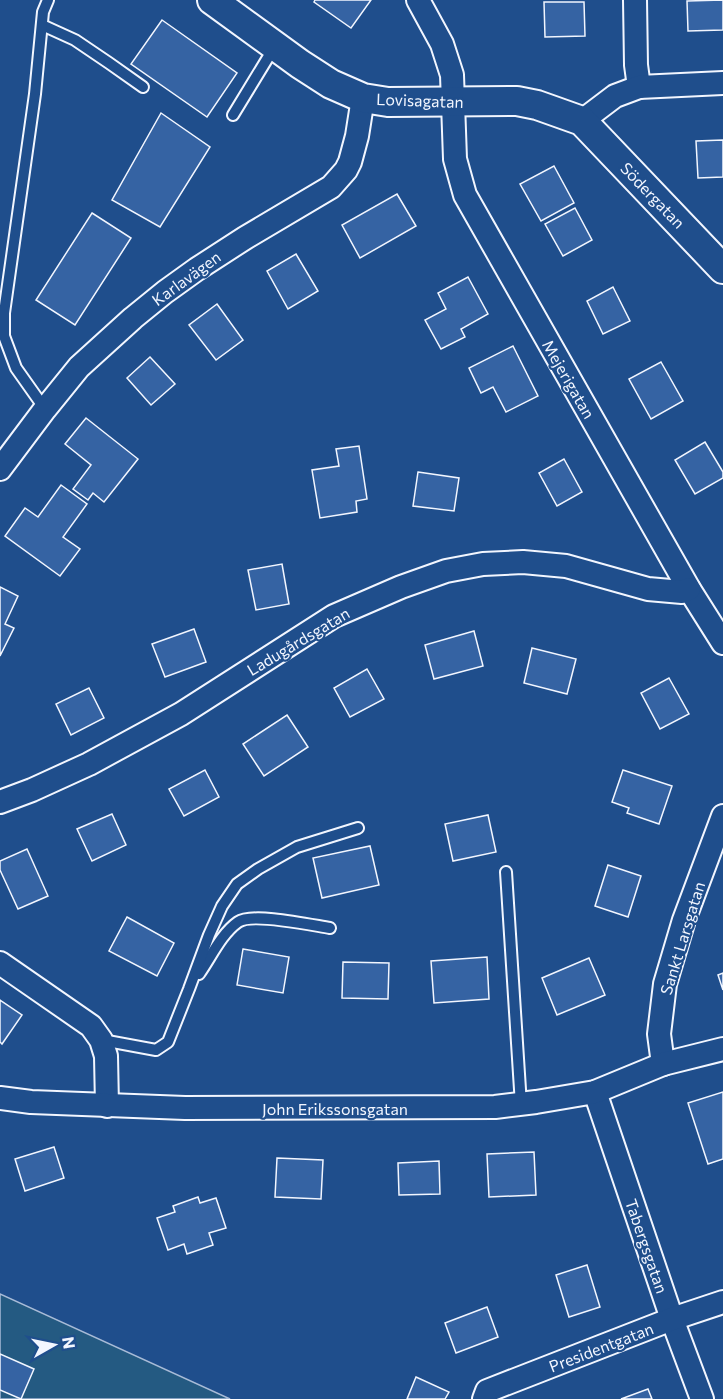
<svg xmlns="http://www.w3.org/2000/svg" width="723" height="1399" font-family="Commissioner,sans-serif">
  <rect width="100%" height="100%" fill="#1f4e8c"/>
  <polygon fill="#245a82" stroke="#a8bbd7" stroke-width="1.5" points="0,1294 230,1399 0,1399"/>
  <g fill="#3563a3" stroke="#f2f6ff" stroke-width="1.5">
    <polygon points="315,0 371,0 351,28 314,2"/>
    <polygon points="723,0 723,30 688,31 687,1"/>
    <polygon points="544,2 584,2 585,36 545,37"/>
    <polygon points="162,20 237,73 207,117 131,64"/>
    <polygon points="161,113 210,147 160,227 112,200"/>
    <polygon points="723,140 723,177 698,178 696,141"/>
    <polygon points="554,166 574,203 541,221 520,184"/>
    <polygon points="397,194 416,226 360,258 342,225"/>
    <polygon points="575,208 592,240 563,256 545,224"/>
    <polygon points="92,213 131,238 75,325 36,300"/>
    <polygon points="296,254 318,291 288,309 267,271"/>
    <polygon points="468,277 488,314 461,329 465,337 441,349 425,320 446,309 438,293"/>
    <polygon points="613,287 630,321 603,334 587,301"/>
    <polygon points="217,304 243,340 216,360 189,325"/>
    <polygon points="513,346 538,396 506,412 493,387 481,393 469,368"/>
    <polygon points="150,357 175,384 151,405 127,378"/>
    <polygon points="661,362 683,401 651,419 629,379"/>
    <polygon points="86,418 138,459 104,502 93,493 88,500 73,489 91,465 65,444"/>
    <polygon points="705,442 723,472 723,478 695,494 675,460"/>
    <polygon points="359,446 367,499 356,501 357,512 320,518 312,470 339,466 336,449"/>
    <polygon points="564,459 582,492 557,506 539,473"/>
    <polygon points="418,472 459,478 454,511 413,506"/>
    <polygon points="61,485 87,504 63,537 80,549 60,576 5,536 25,508 38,517"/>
    <polygon points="282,564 289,604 256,610 248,570"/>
    <polygon points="0,587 18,596 5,624 14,628 0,656"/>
    <polygon points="194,629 206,662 165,677 152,644"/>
    <polygon points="474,631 483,666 434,679 425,645"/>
    <polygon points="532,648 576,659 567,694 524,683"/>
    <polygon points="367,669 384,699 350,717 334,688"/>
    <polygon points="669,678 689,714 660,729 641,693"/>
    <polygon points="89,688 104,718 71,735 56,704"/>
    <polygon points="287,715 308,747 264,776 243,744"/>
    <polygon points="205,770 219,797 184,816 169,789"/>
    <polygon points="623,770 672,786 659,824 627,813 629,808 612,802"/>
    <polygon points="112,814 126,845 92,861 77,829"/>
    <polygon points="488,815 496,852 453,861 445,824"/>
    <polygon points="370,846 379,885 322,898 313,858"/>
    <polygon points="27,849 48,896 18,909 0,870 0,861"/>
    <polygon points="608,865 641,876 628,917 595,906"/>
    <polygon points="127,917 174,943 157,976 109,951"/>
    <polygon points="243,949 289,957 283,993 237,985"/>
    <polygon points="487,957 489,999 434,1003 431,961"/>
    <polygon points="589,958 605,995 557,1015 542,978"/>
    <polygon points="343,962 389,963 388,999 342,998"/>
    <polygon points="723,973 723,990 718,975"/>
    <polygon points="0,1000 22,1015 2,1044 0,1042"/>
    <polygon points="723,1092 723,1159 708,1164 688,1103"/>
    <polygon points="54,1147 64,1178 25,1191 15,1159"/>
    <polygon points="534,1152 536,1195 489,1197 487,1154"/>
    <polygon points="277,1158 323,1160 321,1199 275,1197"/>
    <polygon points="439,1161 440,1194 399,1195 398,1163"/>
    <polygon points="198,1197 200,1203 216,1198 226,1228 209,1233 213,1245 187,1254 184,1244 168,1250 157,1218 175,1212 173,1206"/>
    <polygon points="587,1265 600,1307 569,1317 556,1275"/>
    <polygon points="487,1307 498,1337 456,1353 445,1323"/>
    <polygon points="0,1354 34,1369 21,1399 0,1390"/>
    <polygon points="416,1377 449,1392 445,1399 407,1399"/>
    <polygon points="648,1389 652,1399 621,1399"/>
  </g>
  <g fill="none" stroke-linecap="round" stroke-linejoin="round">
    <defs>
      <g id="service">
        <polyline points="42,25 75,40 109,63 143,87"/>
        <polyline points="233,115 275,46"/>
        <polyline points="45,409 16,368 4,336 4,313 35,94 43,12 48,0"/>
        <polyline points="506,872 521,1105"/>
        <path d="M199,974c12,-17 22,-40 39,-52 14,-10 73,3 92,6"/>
        <polyline points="102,1040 156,1050 168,1042 189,989 209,935 222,906 237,884 258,869 297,847 358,828"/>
      </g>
      <g id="minor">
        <polyline points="418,0 442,44 452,75 455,159 465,195 689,589 723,643"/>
        <polyline points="635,0 636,65 639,87"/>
        <polyline points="582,121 615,96 639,87 723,83"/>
        <polyline points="0,469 45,409 79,367 133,318 165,292 197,269 245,238 331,187 346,170 350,162 357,136 363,98"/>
        <polyline points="0,802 32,790 89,764 181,714 334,616 401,587 446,571 483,564 523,562 566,566 648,589 682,592 689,589"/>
        <polyline points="0,963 91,1026 101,1040 106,1056 107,1106"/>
        <polyline points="663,1064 659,1034 665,984 684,920 723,816"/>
        <polyline points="595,1092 672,1319 702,1399"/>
        <polyline points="0,1098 31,1102 185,1108 495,1107 536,1102 595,1092 663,1064 723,1049"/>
        <polyline points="484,1399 487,1391 672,1319 723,1302"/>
      </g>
      <polyline id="tertiary" points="212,0 300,64 331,84 363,98 388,102 517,101 537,105 582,121 723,269"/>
    </defs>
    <use href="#service" stroke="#f2f6ff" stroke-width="14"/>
    <use href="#minor" stroke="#f2f6ff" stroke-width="26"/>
    <use href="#tertiary" stroke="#f2f6ff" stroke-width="32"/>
    <use href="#service" stroke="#1f4e8c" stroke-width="10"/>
    <use href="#minor" stroke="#1f4e8c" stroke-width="22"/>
    <use href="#tertiary" stroke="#1f4e8c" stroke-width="28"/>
  </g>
  <g text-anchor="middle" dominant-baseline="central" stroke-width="4.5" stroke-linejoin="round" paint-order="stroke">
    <g font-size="16" fill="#f2f6ff" stroke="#1f4e8c">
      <text transform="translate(420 100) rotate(2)">Lovisagatan</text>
      <text transform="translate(653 195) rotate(46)">Södergatan</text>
      <text transform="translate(186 278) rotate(-36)">Karlavägen</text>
      <text transform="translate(569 379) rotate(60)">Mejerigatan</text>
      <text transform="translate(298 641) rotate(-31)">Ladugårdsgatan</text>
      <text transform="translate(682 938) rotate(-73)">Sankt Larsgatan</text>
      <text x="335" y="1108">John Erikssonsgatan</text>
      <text transform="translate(647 1246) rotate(71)">Tabergsgatan</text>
      <text transform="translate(601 1347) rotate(-21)">Presidentgatan</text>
    </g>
  </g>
  <g transform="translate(54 1345) rotate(81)" stroke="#1f4e8c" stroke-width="4.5" paint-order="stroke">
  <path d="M0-4.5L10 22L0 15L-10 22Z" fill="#f2f6ff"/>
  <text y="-9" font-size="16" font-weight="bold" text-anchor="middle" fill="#f2f6ff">N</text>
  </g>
</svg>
